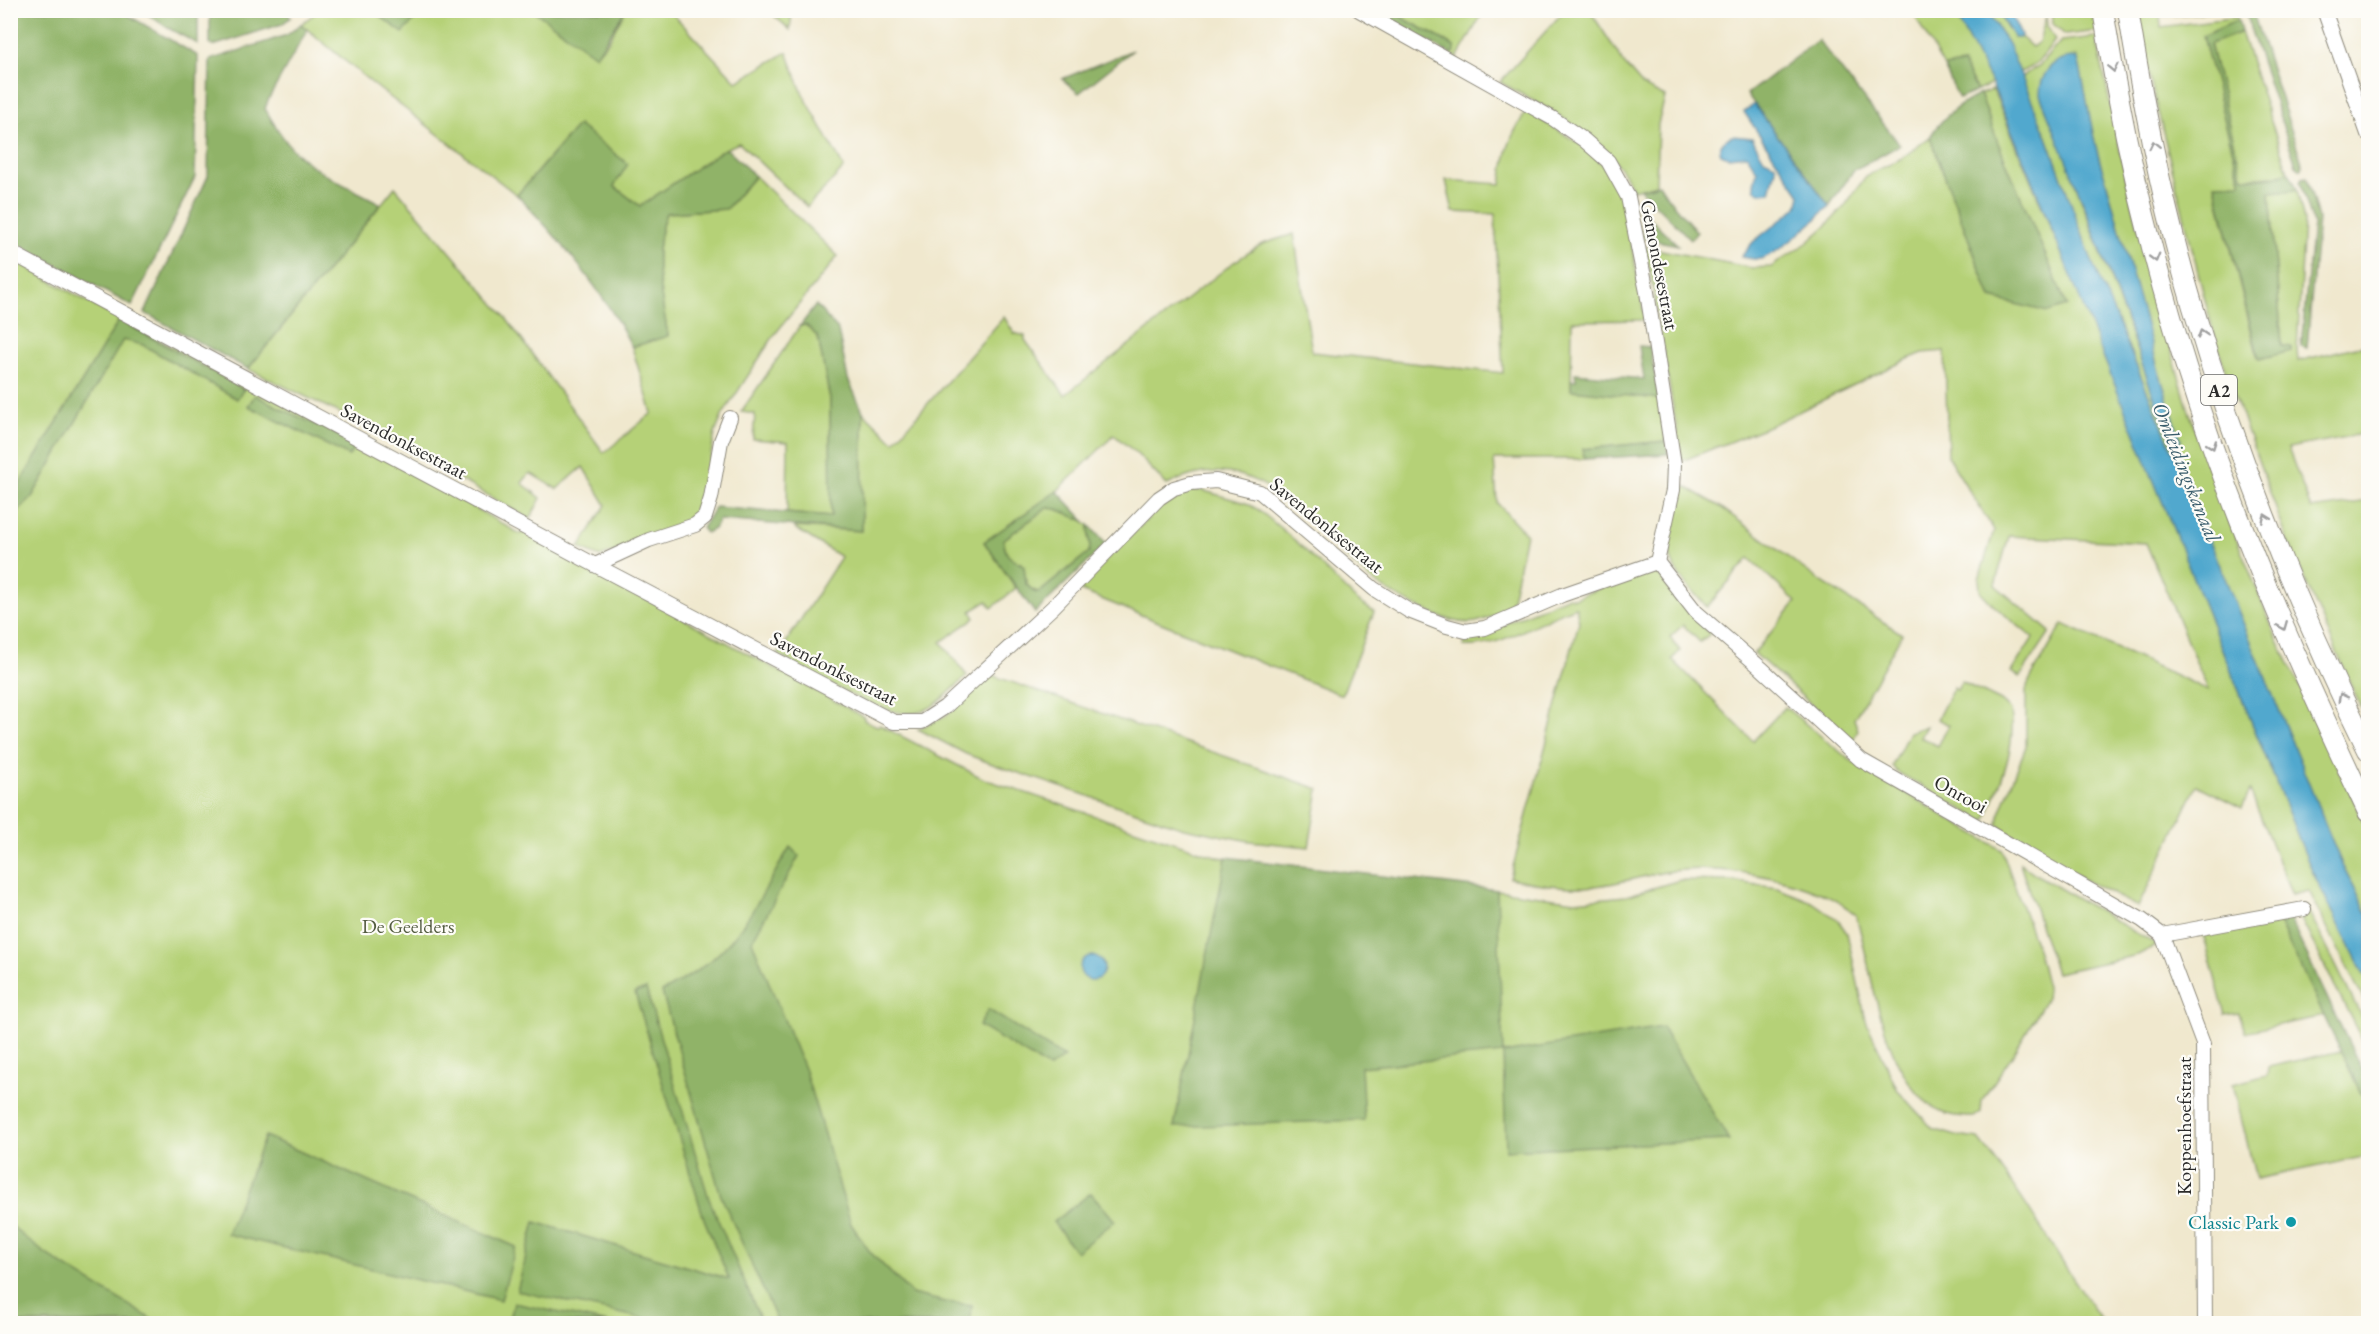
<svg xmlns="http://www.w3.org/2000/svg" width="2379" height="1334" font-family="'EB Garamond',serif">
  <rect width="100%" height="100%" fill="#fdfcf7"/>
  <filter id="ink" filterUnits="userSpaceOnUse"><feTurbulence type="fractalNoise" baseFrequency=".0167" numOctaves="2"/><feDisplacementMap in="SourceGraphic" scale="12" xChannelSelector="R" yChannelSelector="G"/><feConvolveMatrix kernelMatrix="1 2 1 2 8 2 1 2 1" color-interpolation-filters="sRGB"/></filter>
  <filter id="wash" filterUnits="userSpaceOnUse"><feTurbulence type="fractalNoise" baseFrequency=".008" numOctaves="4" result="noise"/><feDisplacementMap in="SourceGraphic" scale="24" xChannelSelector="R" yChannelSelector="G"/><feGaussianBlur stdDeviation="1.35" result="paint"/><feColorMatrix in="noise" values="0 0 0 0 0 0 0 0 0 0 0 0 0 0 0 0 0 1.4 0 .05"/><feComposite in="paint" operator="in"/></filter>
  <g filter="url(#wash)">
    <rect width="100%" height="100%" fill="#f0e8ce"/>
    <g fill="#b5d177" stroke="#707e51" stroke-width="1.5" fill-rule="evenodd">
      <polygon points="318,11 373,11 403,32 422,11 534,11 596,55 609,40 625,11 670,11 737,82 787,52 802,92 844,168 807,207 739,143 723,150 640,206 614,186 567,137 517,195 373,84 301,24"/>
      <polygon points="769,11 792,11 790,30"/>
      <polygon points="1390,11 1484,11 1457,58 1450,54 1454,47 1447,42"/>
      <path d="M1564,11h26l36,55 17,20 22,11 -7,27 -2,60 -23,6c-26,-56 -83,-79 -133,-108z"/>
      <polygon points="1912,11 1953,11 1992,84 1977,91 1963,64 1944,67"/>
      <path d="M1987,11h10l17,27 7,-1 11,10 7,-5 7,-26 1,10 8,14c-13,18 -15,24 -37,33l-10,-29z"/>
      <polygon points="2052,11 2095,11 2098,31 2065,35 2053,24"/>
      <polygon points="2136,11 2221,11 2160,16 2161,27 2237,17 2238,20 2203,36 2241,184 2215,185 2258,358 2291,351 2291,347 2282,346 2270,191 2297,190 2304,221 2297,350 2298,361 2368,344 2368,433 2288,448 2311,509 2368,501 2368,724 2286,536 2226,373 2209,316 2141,44"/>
      <polygon points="2241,32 2288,172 2284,175 2246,178 2242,176 2210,44"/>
      <path d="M2096,37l31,146 34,132 27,93 24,70 62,154 94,198v85l-28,-55 -36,-87 -121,-298 -90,-211 -46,-127 -26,-60 19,-12 21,-24zM2076,57l2,2c10,41 13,82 28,121l53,192 22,69 -5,4 -18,-37 -87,-236z"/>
      <polygon points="1993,90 2070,274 2312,871 2368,982 2368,1009 2309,891 2292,895 2250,791 2242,808 2197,785 2138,907 2083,879 2004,830 1998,824 1999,816 2026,746 2026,691 2029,681 2063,624 2208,690 2146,543 2009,536 1995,585 2050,632 2020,677 2011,672 2033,638 1993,605 1980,591 1979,579 1994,530 1948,457 1945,351 1923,353 1908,359 1769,426 1682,461 1646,247 1752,268 1771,267 1807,243 1825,227 1844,207 1866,176 1902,158 1930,137 1991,298 2067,306 1998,143 1980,94"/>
      <path d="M1527,111l58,36 18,18 19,27 23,128 -73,1 -1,68 88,10 7,42 -83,8 1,10h-90l3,44 29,31 -16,75c-11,4 -22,10 -34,13 -18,3 -37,-5 -53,-13 -18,-8 -35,-16 -51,-29 -61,-49 -113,-143 -205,-95l-31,-32 -22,-18 -61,60 -69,47 32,46 -24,20 -5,-7 -16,10 4,7 -34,24 26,34c-14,12 -29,31 -48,36 -36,9 -108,-40 -141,-57l63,-98 -48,-30 69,4 1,-119 31,30 110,-125 10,16 11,3v4l40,55 169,-133 28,-18 32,-10 18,118 191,21 -8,-159 -42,-2 -7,-32 55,4c5,-32 7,-46 26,-73z"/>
      <path d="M755,176l83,80 -63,78 -52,80 -8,19 -15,81 -8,8 -92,35 -21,-9 27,-43 -23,-38 -26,22 -27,-16 -8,10 19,15 -11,21 -178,-100 -104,-50 147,-182 108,127 101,139 48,-40 -20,-66 36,-12c-8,-44 -18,-78 -2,-122l60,-4z"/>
      <path d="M11,258l98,56 270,139 141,81 4,-2 340,185v3l13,6 3,-1 104,54 234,78 279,35v-2l78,11 51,-5 54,-16 50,1 47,7 35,14 26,18 9,13 19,88 32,70 35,38 23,7 23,3c47,59 81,125 125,184l-2093,1z"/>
      <polygon points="805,325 818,337 830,399 831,517 787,513 788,442 753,439 755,414 741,412 800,326"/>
      <path d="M1681,484l38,22 97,72 86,56 -48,85 4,11 -6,11 -98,-88 42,-51 -47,-44 -42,49c-24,-26 -45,-42 -36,-81 3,-14 9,-27 10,-42z"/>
      <polygon points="1201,490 1246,503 1259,510 1298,543 1355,599 1374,612 1342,695 1081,591 1086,579 1169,498 1184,492"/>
      <path d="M1056,507c9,6 27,12 33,18 -2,10 3,17 0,27l-49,40c-18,-2 -13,-17 -19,-29 -14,-2 -16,-11 -18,-23l44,-32z"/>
      <path d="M1653,567l30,38 27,29 -10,8 -17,-17 -13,12 10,14 -8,8 81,82 32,-34 65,53 152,90 36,102 9,35 -1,12 -31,52 -33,49 -1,12 -7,5c-15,0 -31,-1 -43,-11 -50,-38 -58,-133 -75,-191 -38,-35 -133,-51 -183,-44 -31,4 -59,15 -90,16 -25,1 -50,-4 -73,-9l69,-256 -3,-15c-35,11 -76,43 -113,39l2,-5 7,-4 95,-40 8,1z"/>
      <polygon points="991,675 1319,789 1309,847 1249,841 1184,828 998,766 966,754 918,729 946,716"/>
      <path d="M1962,682l39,19 10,9c6,39 -12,76 -26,112l-88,-50 -5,-6 17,-34 17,-6 -6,11 18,9 11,-21 -12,-6 17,-32 3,3z"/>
      <polygon points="2020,863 2037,875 2157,945 2138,955 2056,973"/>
      <polygon points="2306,906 2368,1030 2368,1052 2296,909"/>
      <polygon points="2275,914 2324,1016 2245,1032 2239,1013 2225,1015 2203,933"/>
      <polygon points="2341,1051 2368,1108 2368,1156 2256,1179 2233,1084 2267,1075 2268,1067"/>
    </g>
    <g fill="#90b368" stroke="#5e6f4a" stroke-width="1.5">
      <polygon points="11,10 121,11 198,56 195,177 132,306 11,240"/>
      <polygon points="143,11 198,11 198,44 168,28"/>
      <polygon points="210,11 285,11 291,17 282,24 213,46 210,45"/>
      <polygon points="373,11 422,11 403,33"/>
      <polygon points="534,11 625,11 596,56"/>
      <polygon points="1374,11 1390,11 1447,42 1454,47 1455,52 1450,54"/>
      <polygon points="2253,13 2303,166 2301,169 2296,165 2246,16"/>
      <path d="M2238,20l3,12 -31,12 32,132c9,4 35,2 46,-4l5,7 4,11 -27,2 12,154 9,1v4l-32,8 -44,-175 26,-1 -38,-147z"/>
      <path d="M301,24l6,6 -39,70 -3,9c7,12 14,24 23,35 23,28 62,43 93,60l-133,165 -103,-56 63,-137 2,-116 77,-25z"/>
      <polygon points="1818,40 1900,145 1854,170 1829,206 1747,94"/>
      <polygon points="1133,50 1079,93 1062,79"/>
      <polygon points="1963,64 1977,91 1959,99 1944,67"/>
      <path d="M1980,94l18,49 69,163 -19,6 -57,-14 -61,-161c11,-19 30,-33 50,-43z"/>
      <path d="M578,125l50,39 -14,22 26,20 83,-56 4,-1 28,27 -29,33 -60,4c-16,44 -5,78 2,123l-36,11c-29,-57 -71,-106 -115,-152z"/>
      <polygon points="2307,177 2318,219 2307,348 2301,346 2313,224 2300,181 2302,178"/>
      <polygon points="1659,184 1668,198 1697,232 1690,239 1640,189"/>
      <polygon points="1639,208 1678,245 1644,238"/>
      <polygon points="816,305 838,330 848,379 863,412 862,531 719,520 714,529 706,533 702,528 715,507 831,517 830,399 818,337 806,325 800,326"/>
      <polygon points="119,320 244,389 237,399 143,345 123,340 32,497 11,518 11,495 17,488"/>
      <polygon points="1639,346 1650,347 1659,399 1571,390 1571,380 1576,380 1575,373 1644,379"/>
      <polygon points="255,395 284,410 357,443 349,456 248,406"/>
      <polygon points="1666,441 1668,454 1584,459 1583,449"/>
      <path d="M1057,491l27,29c-14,-2 -23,-13 -37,-12l-44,32c4,20 6,16 21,26l2,18 8,8h6l49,-40c3,-10 -2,-17 0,-27l17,19 -71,69 -51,-71z"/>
      <path d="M790,847l9,9 -47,85 53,130 46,153 19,28 42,42 33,8 27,3 -3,18h-191l-57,-127 -59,-204c21,-12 45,-26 61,-43 28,-29 46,-68 67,-102z"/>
      <polygon points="1226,857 1497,890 1503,1053 1662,1027 1729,1140 1506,1150 1503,1053 1361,1067 1364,1120 1174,1127"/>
      <polygon points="2275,914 2289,918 2368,1083 2368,1108"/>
      <polygon points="646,989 709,1199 762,1323 664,1323 517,1291 535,1222 729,1279 704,1219 635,993"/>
      <polygon points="988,1010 989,1010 1064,1057 1049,1068 979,1026"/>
      <polygon points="265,1136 516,1247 501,1300 227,1234"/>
      <polygon points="1091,1193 1115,1221 1076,1252 1053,1222"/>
      <path d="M11,1225c42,41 98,65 146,98h-146z"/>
      <polygon points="514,1303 608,1323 509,1323"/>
    </g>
    <g fill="#51a8ce" stroke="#3e6a7c" stroke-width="1.5">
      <polygon points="1953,11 1987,11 2008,44 2047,137 2093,264 2183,475 2340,860 2368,915 2368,982 2312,871 2020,151 1992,84"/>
      <polygon points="1997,11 2009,11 2021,35 2020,38 2014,38"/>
      <path d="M2072,57l6,2c11,42 13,81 28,121l53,192 22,69 -6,4 -17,-37 -73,-201 -45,-112c0,-20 11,-36 32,-38z"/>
      <path d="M1754,104l75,102c-13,14 -51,49 -69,53 -6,1 -13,-1 -19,-2l12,-15 44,-35 3,-12 -56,-83z"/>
      <path d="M1732,136l20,2 12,21 11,5 1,5 -6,23 -10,1 -5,-3 -1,-6 3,-13 -10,-16 -19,2 -7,-3c-4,-9 4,-15 11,-18z"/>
      <circle cx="1092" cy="968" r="12"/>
    </g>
  </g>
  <g filter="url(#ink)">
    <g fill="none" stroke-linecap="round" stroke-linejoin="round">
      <defs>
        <g id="minor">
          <polyline points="1359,10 1552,118 1584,140 1608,161 1628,197 1647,292 1674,464 1673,490 1657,562"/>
          <polyline points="2324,10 2368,134"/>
          <polyline points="10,252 595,565 894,722 922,722 945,707 1053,607 1159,498 1174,488 1191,483 1216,481 1260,492 1374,589 1409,611 1447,626 1466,631 1485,628 1562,595 1657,562"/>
          <polyline points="1657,562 1696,612 1761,668 1861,760 2142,920 2162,935 2304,909"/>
          <polyline points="595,565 649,540 695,525 705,517 711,498 721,441 730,418"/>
          <polyline points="2162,935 2203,1044 2205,1324"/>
        </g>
        <g id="highway">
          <path d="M2103,10c21,135 53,268 96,397 46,139 106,272 169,405"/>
          <path d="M2128,10c16,100 36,201 65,297 45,153 105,301 175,443"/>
        </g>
      </defs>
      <use href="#minor" stroke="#8e8a7c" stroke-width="16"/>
      <use href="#highway" stroke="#8e8a7c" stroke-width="22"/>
      <use href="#minor" stroke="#fff" stroke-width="14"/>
      <use href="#highway" stroke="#fff" stroke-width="20"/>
    </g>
    <defs><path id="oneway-chevron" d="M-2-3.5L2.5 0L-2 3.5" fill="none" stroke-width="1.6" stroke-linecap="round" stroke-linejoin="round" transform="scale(1.5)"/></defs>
    <g stroke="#a0a0a0">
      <use href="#oneway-chevron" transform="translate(2113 68) rotate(78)"/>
      <use href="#oneway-chevron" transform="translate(2154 145) rotate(-102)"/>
      <use href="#oneway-chevron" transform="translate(2155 258) rotate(74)"/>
      <use href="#oneway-chevron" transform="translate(2202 334) rotate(-108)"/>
      <use href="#oneway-chevron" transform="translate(2212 445) rotate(70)"/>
      <use href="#oneway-chevron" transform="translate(2266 518) rotate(-111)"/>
      <use href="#oneway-chevron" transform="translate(2283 626) rotate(68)"/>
      <use href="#oneway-chevron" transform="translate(2342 697) rotate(-117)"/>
    </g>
  </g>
  <circle fill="#0f9aa8" stroke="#fdfcf7" stroke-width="2" cx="2291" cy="1222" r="6"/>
  <g text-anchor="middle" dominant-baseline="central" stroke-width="4.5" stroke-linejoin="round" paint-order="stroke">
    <rect fill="#fdfcf7" stroke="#6a6a68" stroke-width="1.5" x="2201" y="375" width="36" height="30" rx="4.5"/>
    <g font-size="18" font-weight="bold" fill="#2b2b2b">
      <text x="2219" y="390">A2</text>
    </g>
    <g font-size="20" fill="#2b2b2b" stroke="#fdfcf7">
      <text transform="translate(1660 265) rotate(79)">Gemondesestraat</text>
      <text transform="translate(404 441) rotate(28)">Savendonksestraat</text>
      <text transform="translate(1327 525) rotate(39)">Savendonksestraat</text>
      <text transform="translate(834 668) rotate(27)">Savendonksestraat</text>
      <text transform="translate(1961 794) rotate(29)">Onrooi</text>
      <text transform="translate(2184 1126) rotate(-90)">Koppenhoefstraat</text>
    </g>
    <g font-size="20" fill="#545d42" stroke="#fdfcf7">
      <text x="408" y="926">De Geelders</text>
    </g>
    <g font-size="20" fill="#0d838f" stroke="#fdfcf7" text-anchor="end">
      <text x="2279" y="1222">Classic Park</text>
    </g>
    <g font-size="21" font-style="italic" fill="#3a5d6c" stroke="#fdfcf7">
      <text transform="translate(2187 472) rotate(68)">Omleidingskanaal</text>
    </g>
  </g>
  <rect width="2379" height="1334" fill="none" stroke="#fdfcf7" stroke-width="36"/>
</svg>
